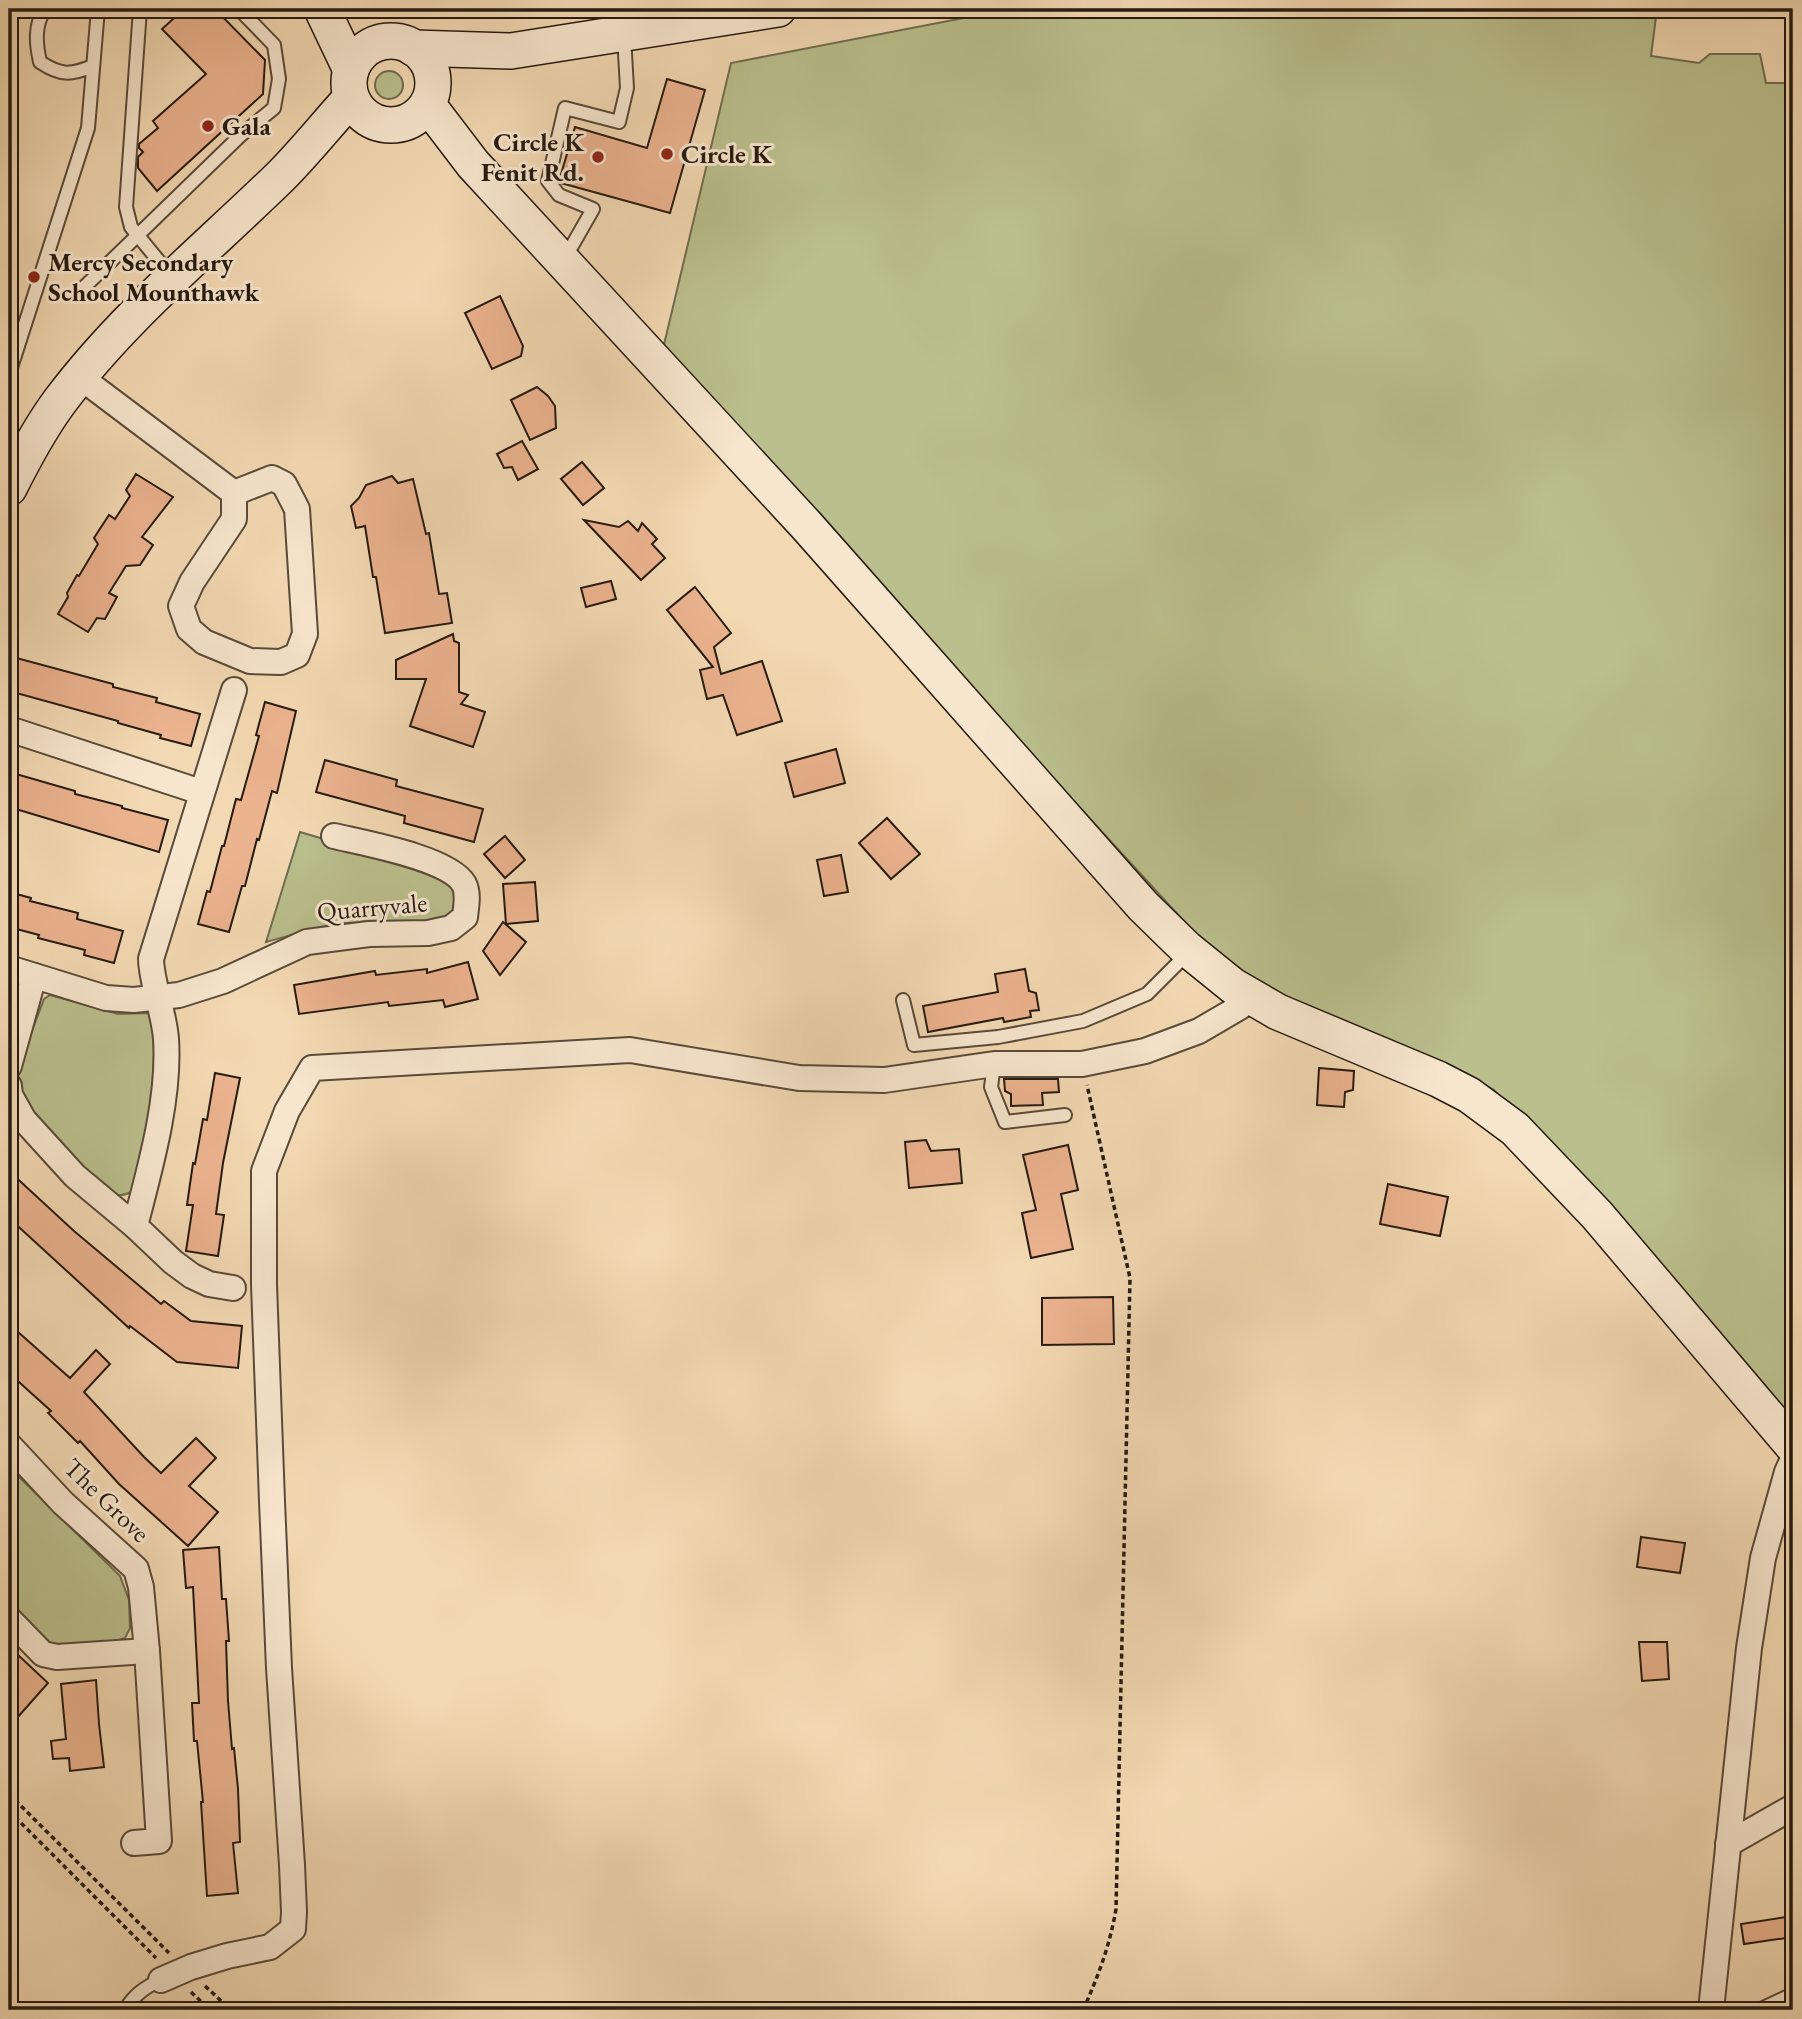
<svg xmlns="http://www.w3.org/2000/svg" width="1802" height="2019" font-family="'EB Garamond',serif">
  <rect width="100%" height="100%" fill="#f3d9b3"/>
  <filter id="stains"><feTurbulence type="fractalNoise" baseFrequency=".00286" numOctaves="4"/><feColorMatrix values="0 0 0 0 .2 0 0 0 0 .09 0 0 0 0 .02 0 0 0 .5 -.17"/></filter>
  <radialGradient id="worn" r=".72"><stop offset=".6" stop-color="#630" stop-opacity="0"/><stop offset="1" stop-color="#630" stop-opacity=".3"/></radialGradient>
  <g fill="#babf8d" stroke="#706c4f" stroke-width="2">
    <polygon points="1010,9 1657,9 1651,56 1699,63 1710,54 1760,54 1766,83 1793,83 1793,1422 1708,1324 1494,1090 1445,1063 1289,1010 1217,957 662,353 731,63"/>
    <circle cx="389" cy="85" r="14"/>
    <path d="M300,832l138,41c11,9 19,16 18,31 -2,34 -94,16 -116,19 -25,4 -50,13 -74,19z"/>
    <path d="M50,995l68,19 32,-1 10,62 -27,116c-11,6 -17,5 -29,1l-75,-81 -12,-30 4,-21 23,-61z"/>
    <path d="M9,1467l111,109 9,24 1,28 -5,10c-22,8 -67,16 -88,2 -10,-8 -19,-20 -28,-28z"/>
  </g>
  <g fill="#ecb38f" stroke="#261a11" stroke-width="2">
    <polygon points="184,9 215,9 265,60 263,94 157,191 138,168 138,157 143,152 139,148 139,144 158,128 153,121 206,74 162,29"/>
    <polygon points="667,79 705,90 670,213 561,183 559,181 575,127 647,148"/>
    <polygon points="500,296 523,346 521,356 492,369 465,313"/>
    <polygon points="537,387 548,396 555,406 556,428 530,440 511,400"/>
    <polygon points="522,441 538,469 518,480 512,467 504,468 497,454"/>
    <polygon points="582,462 604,488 583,505 561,479"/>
    <polygon points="136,474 173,497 142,537 153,545 140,565 126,566 109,593 117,597 105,619 97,618 88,632 58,614 68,597 67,593 77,575 79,576 98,544 94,538 109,515 115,519 130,496 126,490"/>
    <polygon points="392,476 398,483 413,479 426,534 429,533 439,594 447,593 452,623 385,633 376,577 373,577 365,526 356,528 351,506 359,498 366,485"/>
    <polygon points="584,520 619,527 628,521 638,531 642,523 657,539 652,544 665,558 641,580"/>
    <polygon points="611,581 616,599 586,607 581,588"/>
    <polygon points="695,587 731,633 714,647 721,674 762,661 782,721 737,735 723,695 707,699 700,670 713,667 667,610"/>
    <polygon points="453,634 454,641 459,643 459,692 468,695 461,704 485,712 473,747 410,726 426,679 396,679 396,660"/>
    <polygon points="9,656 113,684 113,687 157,698 156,702 200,714 191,746 160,738 161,735 118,723 118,721 9,691"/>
    <polygon points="265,702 296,711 277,793 272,791 259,840 257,839 245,886 242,886 229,932 198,924 207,891 210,892 222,846 224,846 236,799 241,800 259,736 256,735"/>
    <polygon points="836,749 845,783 794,797 785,763"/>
    <polygon points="325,760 397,780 396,786 483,809 474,842 404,823 405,816 316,792"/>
    <polygon points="9,772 75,791 75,794 122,806 122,808 168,820 159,852 9,807"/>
    <polygon points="887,818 920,854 891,879 859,843"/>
    <polygon points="505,836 525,860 505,878 484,854"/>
    <polygon points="841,855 848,892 824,896 817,860"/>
    <polygon points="535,882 538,921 506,924 503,884"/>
    <polygon points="9,892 31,898 30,901 78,913 77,919 123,931 114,963 84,955 85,950 38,938 39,935 9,927"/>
    <polygon points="503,922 526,942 500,975 483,951"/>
    <polygon points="468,962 478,999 445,1007 443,1000 389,1006 388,1002 299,1014 294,985 375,971 376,975 427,969 427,973"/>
    <polygon points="1025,969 1029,991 1036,993 1039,1010 1030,1011 1031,1017 1004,1022 1003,1018 928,1032 923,1006 998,992 995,974"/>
    <polygon points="1319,1068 1354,1071 1353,1090 1345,1092 1344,1107 1317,1105"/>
    <polygon points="215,1073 240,1078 223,1163 216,1214 224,1215 218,1256 186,1251 193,1205 187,1205 193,1163 195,1164 203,1119 207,1120"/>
    <polygon points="1004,1079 1058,1079 1059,1092 1042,1093 1043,1105 1011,1106 1011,1094 1005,1091"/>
    <polygon points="926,1140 931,1151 959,1149 962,1183 909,1188 905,1142"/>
    <polygon points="1068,1145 1078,1190 1061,1194 1073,1249 1031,1258 1022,1213 1036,1210 1023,1155"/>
    <polygon points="9,1171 74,1231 161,1304 164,1301 191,1321 242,1326 238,1368 177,1362 130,1326 129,1328 9,1218"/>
    <polygon points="1388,1184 1448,1197 1440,1236 1380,1224"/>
    <polygon points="1113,1297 1114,1344 1042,1345 1042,1298"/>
    <polygon points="9,1324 70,1378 96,1350 110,1364 84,1392 144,1457 161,1473 196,1438 216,1458 189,1486 218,1512 188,1546 119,1484 80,1441 78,1443 48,1413 51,1411 9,1373"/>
    <polygon points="1641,1537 1685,1543 1680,1573 1637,1567"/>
    <polygon points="219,1547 222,1599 226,1599 229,1641 226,1641 228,1701 232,1749 234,1748 238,1789 240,1842 233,1843 238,1893 207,1896 201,1802 203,1802 197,1741 194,1741 192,1703 199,1703 193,1587 186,1588 183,1550"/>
    <polygon points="1639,1642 1667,1642 1669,1679 1642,1681"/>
    <polygon points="17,1654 48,1683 9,1727 9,1663"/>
    <polygon points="96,1680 99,1724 104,1767 70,1771 69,1758 53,1759 51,1741 66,1739 61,1684"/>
    <polygon points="1793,1916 1793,1937 1744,1944 1741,1924"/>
  </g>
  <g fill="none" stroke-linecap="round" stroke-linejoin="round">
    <defs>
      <g id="service">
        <path d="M45,9c-11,16 -9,35 -5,53 21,14 31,13 53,4"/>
        <polyline points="140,9 126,207 131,227 171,276"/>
        <polyline points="565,258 593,209 559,195 548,181 565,108 619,122 627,88 624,36"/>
        <polyline points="75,296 241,135 274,108 279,79 274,45 239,9"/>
        <polyline points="9,374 88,128 98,9"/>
        <polyline points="9,434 30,445"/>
        <polyline points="903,1000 914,1045 998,1037 1083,1021 1147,994 1187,954"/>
        <polyline points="994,1064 991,1087 1005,1122 1065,1115"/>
        <path d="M125,2010c9,-15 20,-23 36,-30"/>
        <polyline points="1759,2010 1793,1994"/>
      </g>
      <g id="minor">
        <polyline points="619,9 623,33"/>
        <polyline points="80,377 234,493 272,478 284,484 297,509 305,634 297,655 281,662 250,661 204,642 189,629 181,606 192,582 234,519 234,493"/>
        <polyline points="9,729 201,792"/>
        <path d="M9,968l97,30 28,2 45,-5 44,-14 84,-39 62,-8 59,-1 23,-5 14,-11c1,-10 4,-23 -1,-33 -15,-26 -101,-41 -130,-48"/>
        <polyline points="9,1066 34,976"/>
        <polyline points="9,1086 10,1095 24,1120 75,1176 135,1226 173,1262 192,1276 209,1284 233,1288"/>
        <path d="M135,1226c15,-58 35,-127 31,-187 -2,-28 -14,-53 -15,-80l83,-269"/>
        <polyline points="9,1445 63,1503 136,1569 141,1587 147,1651 159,1841 134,1843"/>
        <polyline points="9,1619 43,1654 57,1657 147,1651"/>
        <polyline points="1728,1844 1793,1807"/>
        <polyline points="161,1980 191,1967 227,1956 270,1947 293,1929 294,1912 292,1865 279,1668 272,1501 264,1285 264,1171 287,1111 312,1068 630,1050 799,1078 884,1080 994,1064 1082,1064 1145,1051 1199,1031 1240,1007 1248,994"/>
        <polyline points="1711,2010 1749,1648 1763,1558 1787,1472 1793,1459"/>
      </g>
      <g id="secondary">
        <polyline points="322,9 351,70"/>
        <circle cx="391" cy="83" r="42"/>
        <polyline points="413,48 511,51 778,9"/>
        <polyline points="428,105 473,164 807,526 1143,906 1186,948 1233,986 1278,1012 1438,1079 1469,1095 1515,1129 1597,1215 1793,1446"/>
        <path d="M9,488c15,-30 31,-60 51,-87 63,-84 145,-151 220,-224 25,-25 47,-53 71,-79"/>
      </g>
    </defs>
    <use href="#service" stroke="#594a3a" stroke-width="16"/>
    <use href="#minor" stroke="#594a3a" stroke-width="28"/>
    <use href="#secondary" stroke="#261a11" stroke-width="38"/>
    <g stroke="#261a11" stroke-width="3.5" stroke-dasharray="5 3.5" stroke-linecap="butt">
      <polyline points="9,1794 169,1953"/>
      <polyline points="9,1811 156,1958"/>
      <polyline points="205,1986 231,2010"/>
      <polyline points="191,1992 210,2010"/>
      <path d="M1083,2010c15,-33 27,-65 33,-101l14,-631 -43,-193"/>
    </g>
    <use href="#service" stroke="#f7e6ce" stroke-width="12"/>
    <use href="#minor" stroke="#f7e6ce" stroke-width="24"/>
    <use href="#secondary" stroke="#f7e6ce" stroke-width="35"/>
  </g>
  <g fill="#8f2418" stroke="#f7e6ce" stroke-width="2.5">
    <circle cx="208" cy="126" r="7"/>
    <circle cx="667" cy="154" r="7"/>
    <circle cx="598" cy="157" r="7"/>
    <circle cx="34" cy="277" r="7"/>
  </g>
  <g text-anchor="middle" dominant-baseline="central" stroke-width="6" stroke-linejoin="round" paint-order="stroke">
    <g font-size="26" font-weight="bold" fill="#261a11" stroke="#f7e6ce" text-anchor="start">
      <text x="222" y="126">Gala</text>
      <text x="584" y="142" text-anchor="end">Circle K<tspan x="584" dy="30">Fenit Rd.</tspan></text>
      <text x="681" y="154">Circle K</text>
      <text x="48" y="262">Mercy Secondary<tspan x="48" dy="30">School Mounthawk</tspan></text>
    </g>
    <g font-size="26" fill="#261a11" stroke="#f7e6ce">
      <text transform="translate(372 907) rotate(-5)">Quarryvale</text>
      <text transform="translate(107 1500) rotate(44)">The Grove</text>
    </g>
  </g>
  <rect width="1802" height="2019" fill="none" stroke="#f3d9b3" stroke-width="35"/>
  <rect x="10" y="10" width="1781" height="1998" fill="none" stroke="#261a11" stroke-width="3.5"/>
  <rect x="18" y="18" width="1767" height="1984" fill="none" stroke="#261a11" stroke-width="2"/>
  <rect width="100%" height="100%" filter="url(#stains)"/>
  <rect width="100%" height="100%" fill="url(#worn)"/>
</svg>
